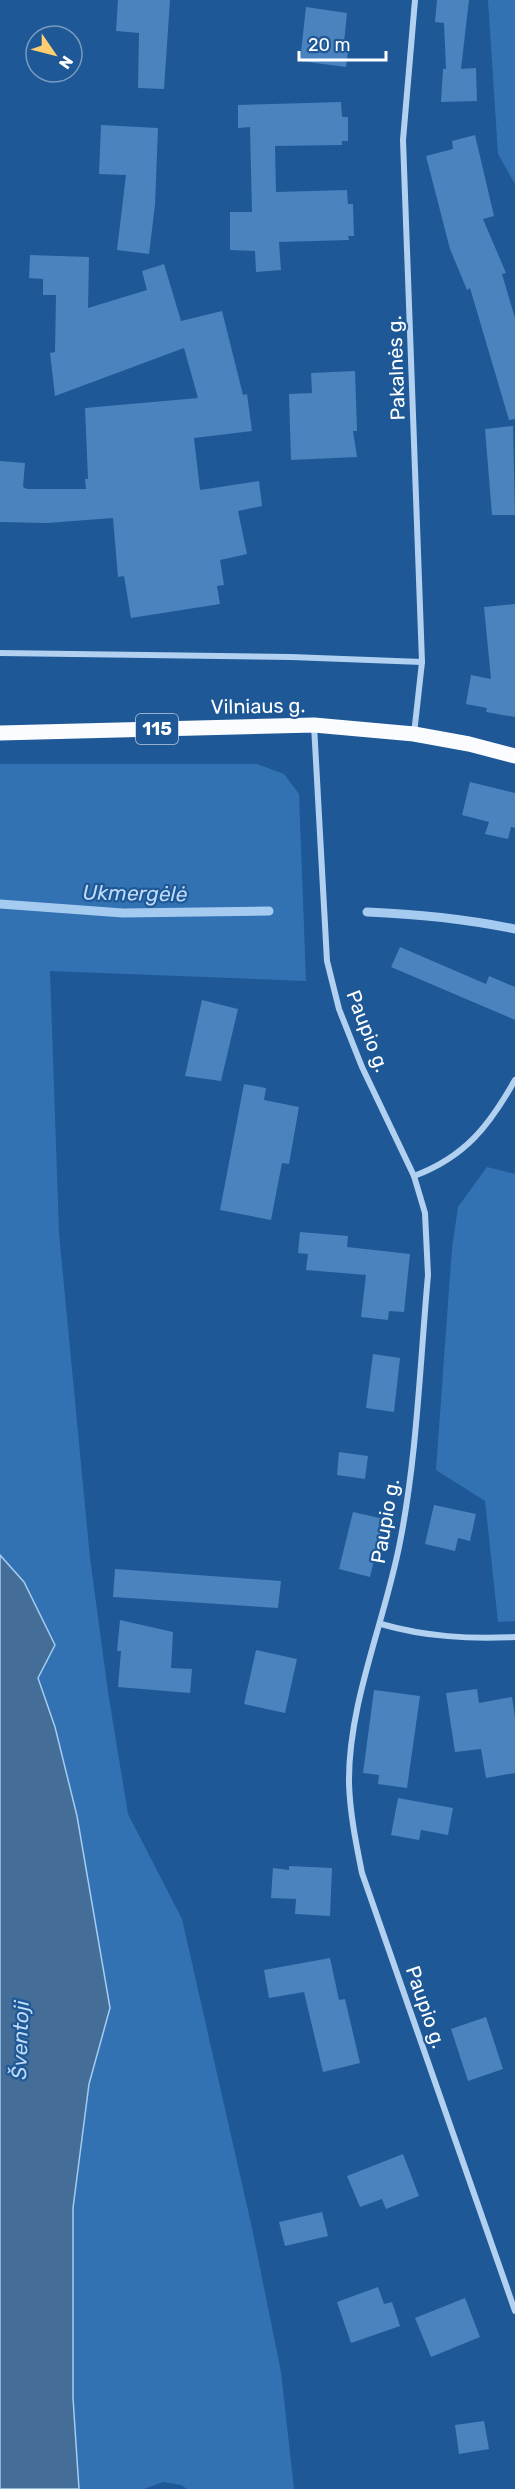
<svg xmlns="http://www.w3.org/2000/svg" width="515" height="2489" font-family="Rubik,sans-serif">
  <rect width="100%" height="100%" fill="#1e5896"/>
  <g fill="#3272b3">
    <polygon points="488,0 515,0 515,184 498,154"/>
    <polygon points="0,764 257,764 284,774 299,794 306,981 50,971 59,1233 90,1558 108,1692 128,1814 182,1919 252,2228 281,2372 294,2489 187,2489 181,2485 163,2482 144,2489 79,2489 73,2398 73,2208 89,2084 110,2008 77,1816 55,1727 38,1678 24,1582 0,1555"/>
    <polygon points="487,1167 515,1174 515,1621 498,1622 485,1501 436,1470 452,1248 458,1207"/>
  </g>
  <polygon fill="#446d98" stroke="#a5cbf0" stroke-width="1.5" points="0,1555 24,1582 55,1645 38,1678 55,1727 77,1816 110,2008 89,2084 73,2208 73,2398 79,2489 0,2489"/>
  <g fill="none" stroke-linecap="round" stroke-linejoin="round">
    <g stroke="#a5cbf0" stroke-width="9">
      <polyline points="0,904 123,913 269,911"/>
      <path d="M367,912c50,2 99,7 148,17"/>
    </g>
  </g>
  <g fill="#4a83be">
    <polygon points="118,0 170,0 164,89 138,88 139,33 116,31"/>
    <polygon points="437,0 469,0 461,69 476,68 477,101 441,102 443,69 446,69 444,23 435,22"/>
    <polygon points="306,7 347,13 344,43 349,43 346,67 300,61"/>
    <polygon points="341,102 342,117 348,117 348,141 342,141 342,145 275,146 276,192 347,190 348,204 353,204 354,236 348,236 349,240 279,242 281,270 256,272 255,251 230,250 230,212 252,212 250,127 238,128 238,105"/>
    <polygon points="101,125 158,128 155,205 149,254 117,250 126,175 99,174"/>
    <polygon points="475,135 494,216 483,219 506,273 502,274 515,318 515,419 509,420 470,288 467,290 450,249 426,156 453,149 452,141"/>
    <polygon points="30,255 89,257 88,308 147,290 142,271 164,264 181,321 222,311 243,395 247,394 252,431 194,438 200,490 259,481 262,506 238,511 247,554 220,560 224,585 217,586 220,604 131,618 124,576 118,577 113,518 47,523 0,522 0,461 25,463 23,487 27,489 86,489 85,479 88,479 85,408 198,398 184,348 55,396 50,353 55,352 56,295 43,295 43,279 29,278"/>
    <polygon points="355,371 357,431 353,431 357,457 291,460 289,394 312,393 311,373"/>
    <polygon points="513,426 515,515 492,515 485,429"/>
    <polygon points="515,604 515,717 486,712 487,708 466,704 471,675 491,679 484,607"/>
    <polygon points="470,782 515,793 515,828 511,827 508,839 485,834 489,822 462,815"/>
    <polygon points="400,947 486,984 489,976 515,987 515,1020 391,967"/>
    <polygon points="202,1000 238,1009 221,1081 185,1076"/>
    <polygon points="244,1084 266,1088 264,1100 299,1107 289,1164 282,1163 271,1220 220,1210"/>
    <polygon points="300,1232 348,1236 347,1247 410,1254 404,1312 389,1311 388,1320 361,1317 366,1275 306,1270 308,1254 298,1253"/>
    <polygon points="373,1354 400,1358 394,1412 366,1408"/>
    <polygon points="339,1452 368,1456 365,1479 337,1475"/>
    <polygon points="434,1505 476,1514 470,1541 458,1538 455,1551 425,1544"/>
    <polygon points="353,1512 384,1519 370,1577 339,1569"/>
    <polygon points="115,1569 281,1581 278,1608 113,1597"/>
    <polygon points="120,1620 173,1632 171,1668 192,1669 190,1693 118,1687 121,1651 117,1651"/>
    <polygon points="256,1650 297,1659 285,1713 244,1704"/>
    <polygon points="477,1689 479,1703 512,1697 515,1717 515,1773 486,1778 481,1749 455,1752 446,1693"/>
    <polygon points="374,1690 420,1696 407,1788 378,1784 379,1775 363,1773"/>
    <polygon points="398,1798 453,1808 448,1835 421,1830 419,1840 391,1835"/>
    <polygon points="289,1866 332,1868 330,1916 295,1914 296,1899 271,1898 273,1868 289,1870"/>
    <polygon points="330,1958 339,2000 345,1999 360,2063 323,2072 304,1992 269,1998 264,1970"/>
    <polygon points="486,2017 503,2069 468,2081 451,2029"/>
    <polygon points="403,2154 419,2196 386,2209 382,2199 360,2207 347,2176"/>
    <polygon points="322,2212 328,2236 285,2246 279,2222"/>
    <polygon points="378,2287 384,2304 392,2302 400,2326 351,2343 337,2302"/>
    <polygon points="465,2298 480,2337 431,2357 415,2318"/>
    <polygon points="484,2421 489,2449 459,2454 455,2425"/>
  </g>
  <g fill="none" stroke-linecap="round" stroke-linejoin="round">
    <g stroke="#b2d0ef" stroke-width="6">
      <polyline points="0,653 291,657 422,662"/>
      <path d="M314,725l13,236 12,48 23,58 52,109 11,37 3,62c-8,88 -11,181 -28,267 -15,79 -52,161 -51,241 1,31 7,60 13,90l153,438"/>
      <polyline points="414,734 422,662 403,140 415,0"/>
      <path d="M414,1176c51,-19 75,-50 101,-96"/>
      <path d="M381,1624c45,13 88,15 134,13"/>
    </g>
    <polyline stroke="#fafcff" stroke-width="15" points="0,733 314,725 414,734 469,744 515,756"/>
  </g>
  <g text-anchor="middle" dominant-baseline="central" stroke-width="4.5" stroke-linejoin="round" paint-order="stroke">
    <rect fill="#1e5896" stroke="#bccde0" stroke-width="1.5" x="136" y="714" width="42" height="30" rx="4.5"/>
    <g font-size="18" font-weight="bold" fill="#fff">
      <text x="157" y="729">115</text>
    </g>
    <g font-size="20" fill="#fff" stroke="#1e5896">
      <text transform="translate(396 368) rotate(-92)">Pakalnės g.</text>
      <text transform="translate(258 706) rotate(-1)">Vilniaus g.</text>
      <text transform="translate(368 1031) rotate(69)">Paupio g.</text>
      <text transform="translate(385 1521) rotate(-80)">Paupio g.</text>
      <text transform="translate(426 2007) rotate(71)">Paupio g.</text>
    </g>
    <g font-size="21" font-style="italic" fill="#bedaf6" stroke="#1e5896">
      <text transform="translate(135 893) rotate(1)">Ukmergėlė</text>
      <text transform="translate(20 2040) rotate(-88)">Šventoji</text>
    </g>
  </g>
  <g transform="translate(54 54) rotate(125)"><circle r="28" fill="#1e5896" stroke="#789bc0" stroke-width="1.5"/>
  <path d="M0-4.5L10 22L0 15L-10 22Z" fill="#fece71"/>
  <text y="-9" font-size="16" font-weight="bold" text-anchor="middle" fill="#ffffff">N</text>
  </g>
  <path d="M299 51v9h87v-9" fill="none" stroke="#ffffff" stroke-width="3"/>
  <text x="308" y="51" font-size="18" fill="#ffffff" stroke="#1e5896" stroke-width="4.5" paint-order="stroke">20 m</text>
</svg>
